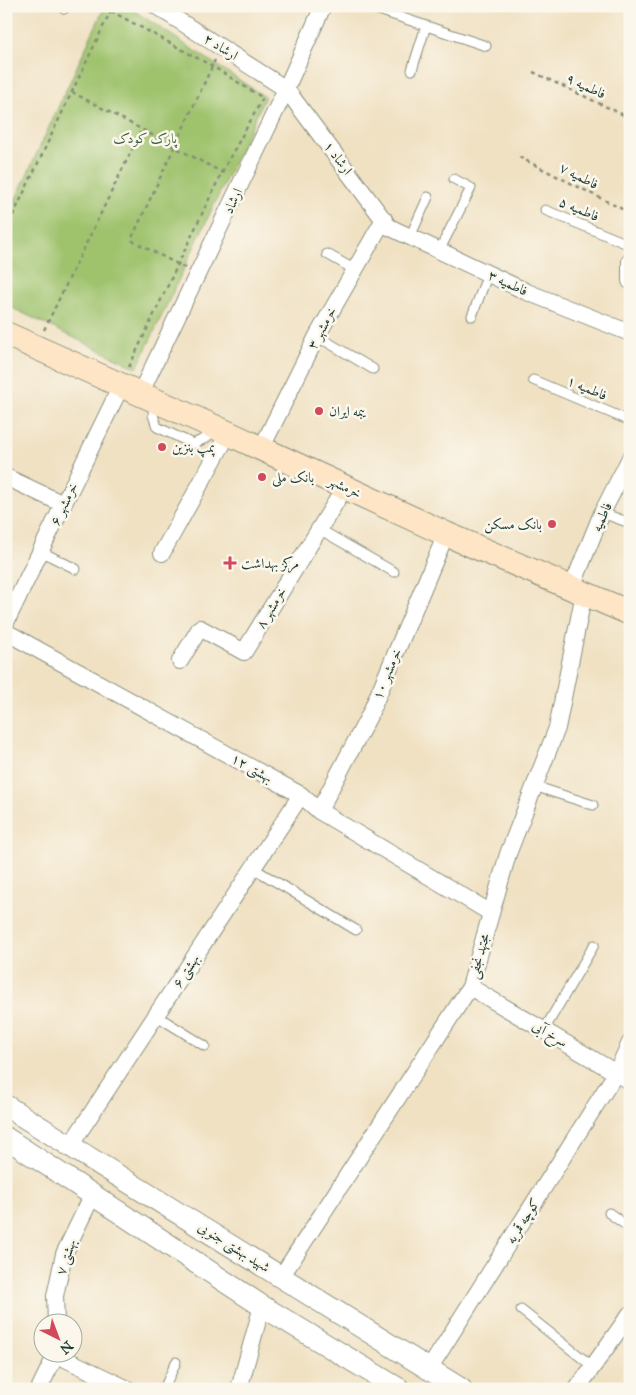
<svg xmlns="http://www.w3.org/2000/svg" width="636" height="1395" font-family="'IM FELL Great Primer',Amiri,serif">
  <rect width="100%" height="100%" fill="#fbf7ec"/>
  <filter id="ink" filterUnits="userSpaceOnUse"><feTurbulence type="fractalNoise" baseFrequency=".02" numOctaves="2"/><feDisplacementMap in="SourceGraphic" scale="10" xChannelSelector="R" yChannelSelector="G"/><feConvolveMatrix kernelMatrix="1 2 1 2 8 2 1 2 1" color-interpolation-filters="sRGB"/></filter>
  <filter id="wash" filterUnits="userSpaceOnUse"><feTurbulence type="fractalNoise" baseFrequency=".0096" numOctaves="4" result="noise"/><feDisplacementMap in="SourceGraphic" scale="20" xChannelSelector="R" yChannelSelector="G"/><feGaussianBlur stdDeviation="1.12" result="paint"/><feColorMatrix in="noise" values="0 0 0 0 0 0 0 0 0 0 0 0 0 0 0 0 0 1.4 0 .05"/><feComposite in="paint" operator="in"/></filter>
  <g filter="url(#wash)">
    <rect width="100%" height="100%" fill="#f0e1c3"/>
    <polygon fill="#9fc36d" stroke="#5f8050" points="105,6 127,6 265,97 137,368 6,305 6,220"/>
  </g>
  <g filter="url(#ink)">
    <g fill="none" stroke-linecap="round" stroke-linejoin="round">
      <defs>
        <g id="service">
          <polyline points="367,6 486,46"/>
          <polyline points="64,9 66,6"/>
          <polyline points="412,70 426,26"/>
          <polyline points="545,210 630,245"/>
          <polyline points="410,237 428,197"/>
          <polyline points="439,251 471,188 454,179"/>
          <polyline points="327,254 355,270"/>
          <polyline points="472,316 488,274"/>
          <polyline points="317,336 373,369"/>
          <polyline points="533,380 630,421"/>
          <polyline points="154,401 153,415 157,427 193,444 206,438 216,429"/>
          <polyline points="602,513 630,523"/>
          <polyline points="319,529 394,572"/>
          <polyline points="40,551 76,569"/>
          <polyline points="534,786 593,805"/>
          <polyline points="253,868 356,930"/>
          <polyline points="157,1016 205,1046"/>
          <polyline points="544,1030 594,945"/>
          <polyline points="609,1213 630,1228"/>
          <polyline points="521,1310 592,1366"/>
          <polyline points="164,1389 176,1362"/>
        </g>
        <g id="minor">
          <polyline points="156,6 286,89 389,227 527,292 630,333"/>
          <polyline points="630,261 630,281"/>
          <polyline points="140,394 286,89 323,6"/>
          <polyline points="266,439 317,336 384,219"/>
          <polyline points="6,477 63,504"/>
          <polyline points="162,553 228,434"/>
          <polyline points="576,577 602,513 630,458"/>
          <polyline points="6,622 121,386"/>
          <polyline points="6,632 301,795 319,811 491,913"/>
          <polyline points="180,661 200,628 244,652 345,487"/>
          <polyline points="319,811 370,714 446,534"/>
          <polyline points="470,987 630,1081"/>
          <polyline points="70,1146 301,795"/>
          <polyline points="281,1277 470,987 508,854 557,728 584,593"/>
          <polyline points="56,1322 55,1296 64,1254 92,1196"/>
          <polyline points="57,1355 128,1389"/>
          <polyline points="429,1369 616,1073 630,1043"/>
          <polyline points="39,1389 57,1352"/>
          <polyline points="239,1389 262,1306"/>
          <polyline points="577,1389 630,1314"/>
        </g>
        <g id="tertiary">
          <polyline points="6,1106 461,1389"/>
          <polyline points="6,1138 262,1306 399,1389"/>
        </g>
        <polyline id="secondary" points="6,334 217,428 446,534 630,613"/>
      </defs>
      <use href="#service" stroke="#888f7c" stroke-width="11"/>
      <use href="#minor" stroke="#888f7c" stroke-width="18"/>
      <use href="#tertiary" stroke="#888f7c" stroke-width="23"/>
      <use href="#secondary" stroke="#888f7c" stroke-width="26"/>
      <g stroke="#888f7c" stroke-width="2.5" stroke-dasharray="4 4" stroke-linecap="butt">
        <polyline points="111,11 212,66 263,98 222,172 129,367"/>
        <polyline points="533,72 630,118"/>
        <polyline points="72,92 227,175"/>
        <polyline points="519,157 630,213"/>
        <polyline points="6,230 113,6"/>
        <polyline points="185,268 131,240 215,60"/>
        <polyline points="44,330 142,129"/>
      </g>
      <use href="#service" stroke="#fff" stroke-width="9"/>
      <use href="#minor" stroke="#fff" stroke-width="16"/>
      <use href="#tertiary" stroke="#fff" stroke-width="21"/>
      <use href="#secondary" stroke="#fde5c5" stroke-width="24"/>
    </g>
  </g>
  <g fill="#d1495b" stroke="#fbf7ec" stroke-width="2">
    <circle cx="319" cy="411" r="5"/>
    <circle cx="162" cy="447" r="5"/>
    <circle cx="262" cy="477" r="5"/>
    <circle cx="552" cy="524" r="5"/>
    <path d="M227.5 555.5h5v5h5v5h-5v5h-5v-5h-5v-5h5z"/>
  </g>
  <g text-anchor="middle" dominant-baseline="central" stroke-width="5" stroke-linejoin="round" paint-order="stroke">
    <g font-size="14" fill="#1f3d34" stroke="#fbf7ec">
      <text transform="translate(221 47) rotate(32)">ارشاد ۲</text>
      <text transform="translate(586 86) rotate(25)">فاطمیه ۹</text>
      <text transform="translate(338 158) rotate(53)">ارشاد ۱</text>
      <text transform="translate(579 176) rotate(27)">فاطمیه ۷</text>
      <text transform="translate(233 201) rotate(-65)">ارشاد</text>
      <text transform="translate(579 209) rotate(23)">فاطمیه ۵</text>
      <text transform="translate(508 283) rotate(25)">فاطمیه ۳</text>
      <text transform="translate(322 328) rotate(-62)">خرمشهر ۳</text>
      <text transform="translate(587 388) rotate(23)">فاطمیه ۱</text>
      <text transform="translate(345 487) rotate(25)">خرمشهر</text>
      <text transform="translate(64 504) rotate(-64)">خرمشهر ۶</text>
      <text transform="translate(602 517) rotate(-66)">فاطمیه</text>
      <text transform="translate(271 608) rotate(-59)">خرمشهر ۸</text>
      <text transform="translate(387 674) rotate(-67)">خرمشهر ۱۰</text>
      <text transform="translate(252 768) rotate(29)">بهشتی ۱۲</text>
      <text transform="translate(479 956) rotate(-74)">مجتهد نجفی</text>
      <text transform="translate(186 971) rotate(-57)">بهشتی ۶</text>
      <text transform="translate(550 1034) rotate(30)">سرخ آبی</text>
      <text transform="translate(523 1221) rotate(-58)">کوچه قمریه</text>
      <text transform="translate(234 1247) rotate(32)">شهید بهشتی جنوبی</text>
      <text transform="translate(66 1257) rotate(-72)">بهشتی ۷</text>
    </g>
    <g font-size="14" fill="#3f5e42" stroke="#fbf7ec">
      <text x="145" y="138">پارک کودک</text>
    </g>
    <g font-size="14" fill="#1f3d34" stroke="#fbf7ec" text-anchor="start">
      <text x="329" y="411">یبمه ایران</text>
      <text x="172" y="447">پمپ بنزین</text>
      <text x="272" y="477">بانک ملی</text>
      <text x="542" y="524" text-anchor="end">بانک مسکن</text>
      <text x="241" y="563">مرکز بهداشت</text>
    </g>
  </g>
  <rect width="636" height="1395" fill="none" stroke="#fbf7ec" stroke-width="25"/>
  <g transform="translate(58 1338) rotate(138)"><circle r="24" fill="#fbf7ec" stroke="#a3ada2"/>
  <path d="M0-4L9 19L0 12L-9 19Z" fill="#d1495b"/>
  <text y="-8" font-size="14" font-weight="bold" text-anchor="middle" fill="#1f3d34">N</text>
  </g>
</svg>
